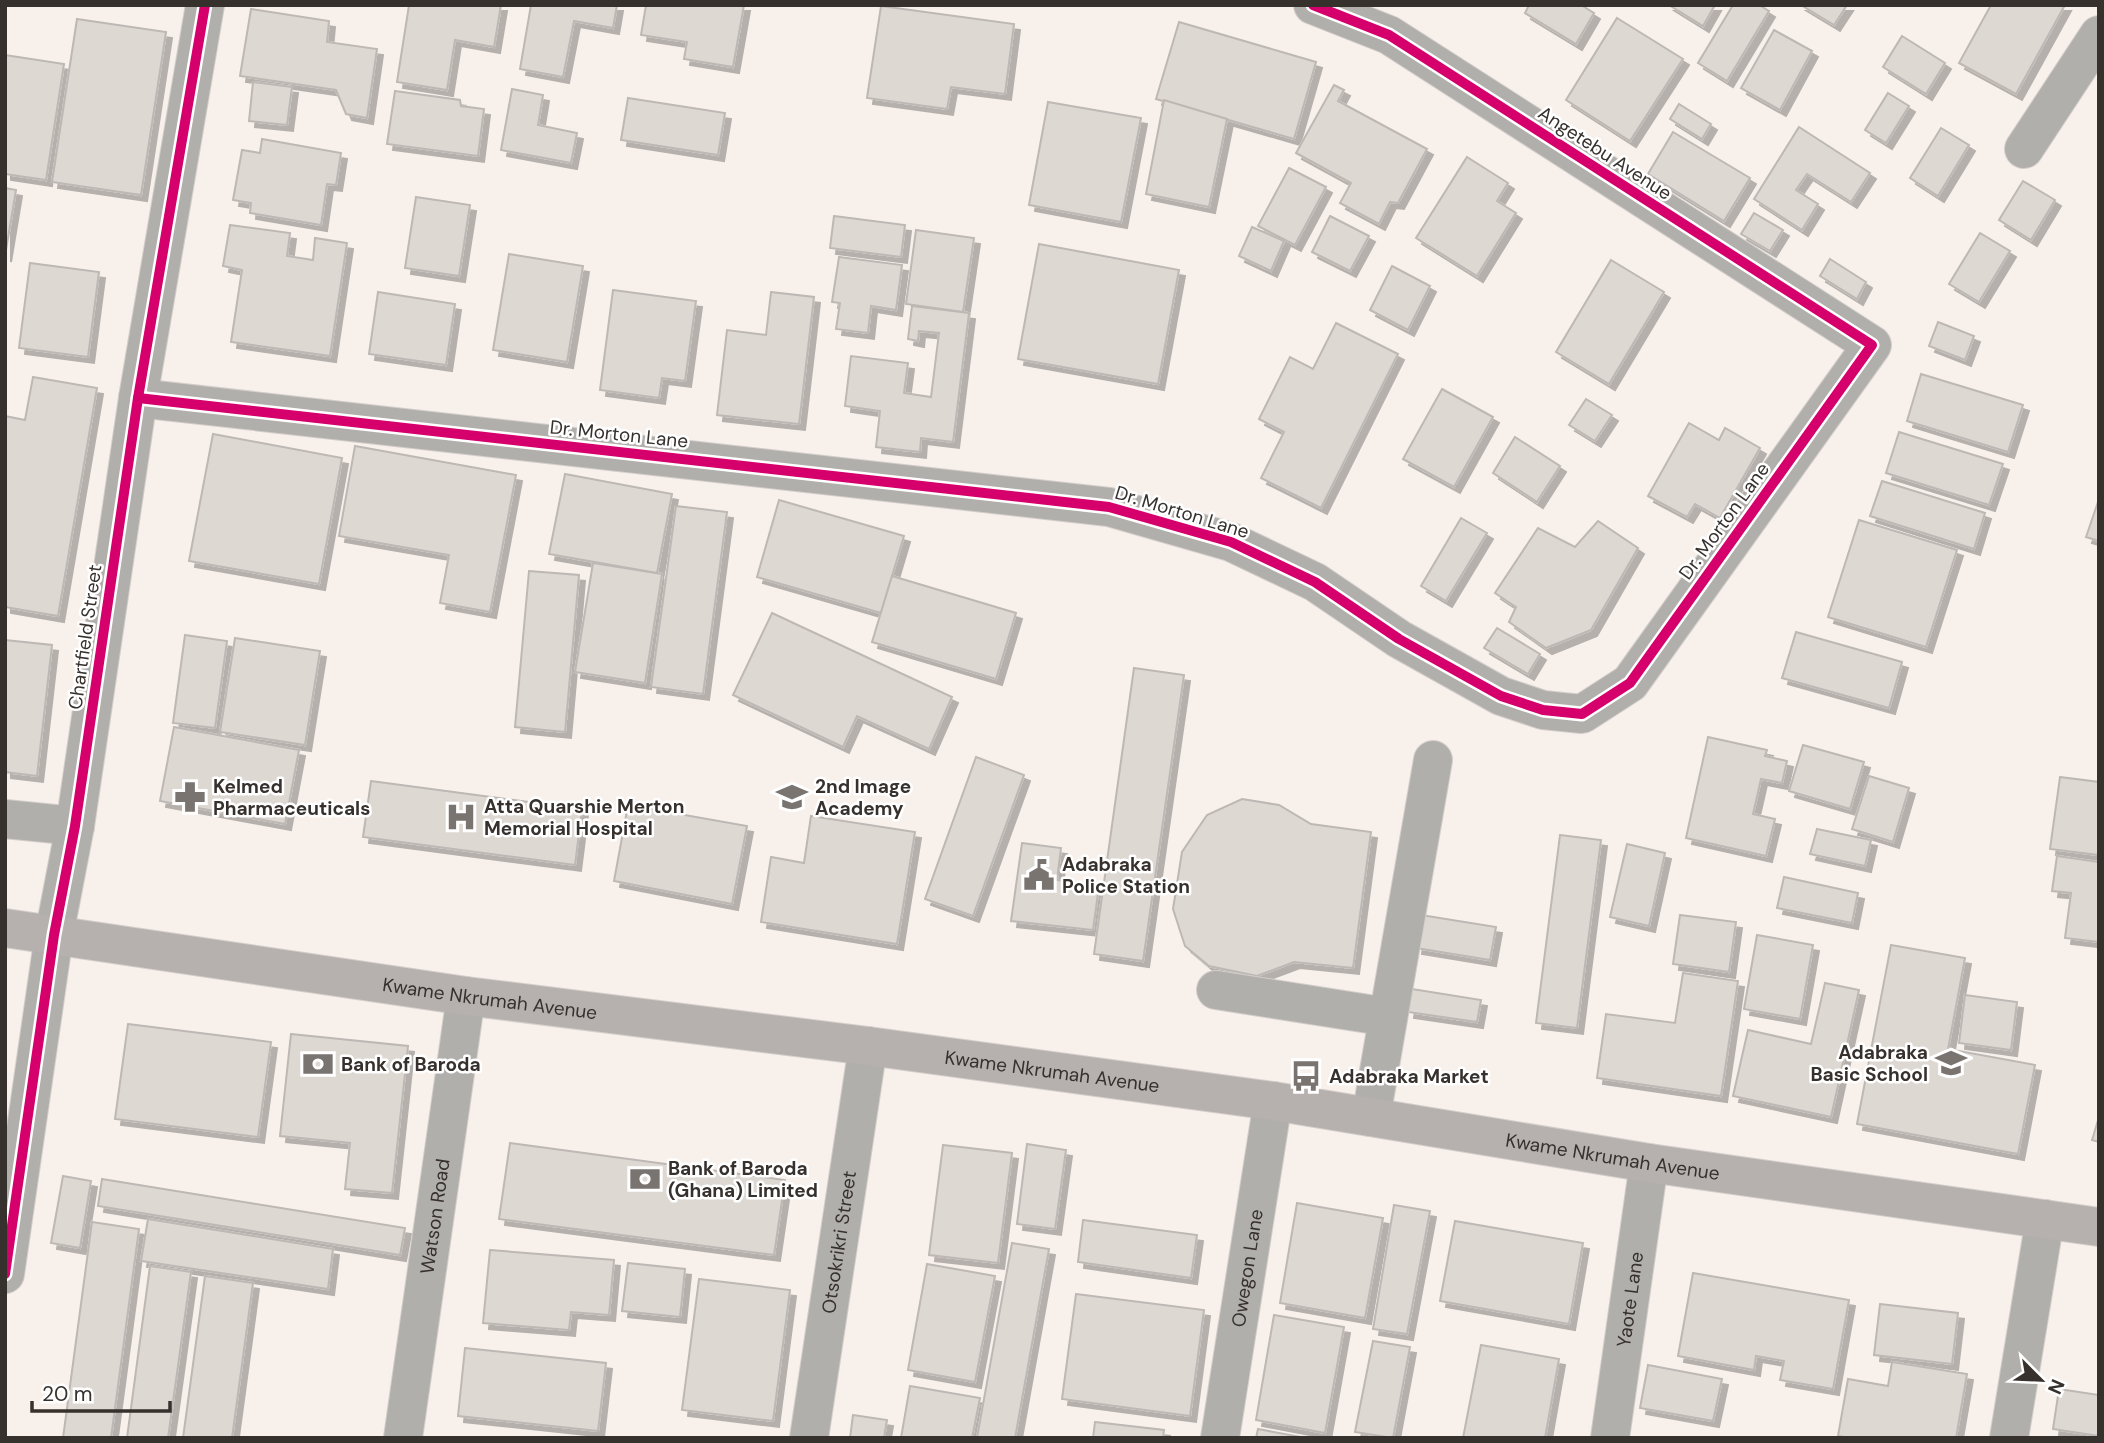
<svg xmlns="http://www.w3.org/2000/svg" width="2104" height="1443" font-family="'DM Sans',sans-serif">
  <defs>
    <filter id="shadow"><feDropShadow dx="6" dy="6" stdDeviation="0" flood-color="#0004"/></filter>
  </defs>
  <rect width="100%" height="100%" fill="#f7f0eb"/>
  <g fill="#ded8d3" stroke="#beb8b5" stroke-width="2" filter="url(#shadow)">
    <polygon points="409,5 501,5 494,47 455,40 447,90 397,82"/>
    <polygon points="531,5 617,5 613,28 574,21 563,77 520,69"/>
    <polygon points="646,5 744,5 733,67 684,59 687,42 641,35"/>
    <polygon points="1529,5 1581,5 1594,13 1576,44 1525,13"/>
    <polygon points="1669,5 1715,5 1703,26"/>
    <polygon points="1733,5 1759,5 1769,11 1727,81 1698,63"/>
    <polygon points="1801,5 1847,5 1834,25"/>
    <polygon points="1991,5 2065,5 2016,94 1959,63"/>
    <polygon points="881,6 1014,24 1005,94 951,87 947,109 867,98"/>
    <polygon points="251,9 329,21 327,42 377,49 367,118 346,114 336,90 240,76"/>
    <polygon points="1617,18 1683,59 1630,141 1566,100"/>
    <polygon points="77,19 166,32 141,195 52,182"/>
    <polygon points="1179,22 1316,62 1294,139 1156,99"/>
    <polygon points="1774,30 1812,51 1780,110 1741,88"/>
    <polygon points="1902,36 1945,63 1926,94 1883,67"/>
    <polygon points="5,55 64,64 46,180 5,174"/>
    <polygon points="253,82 292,87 287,125 249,121"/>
    <polygon points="1334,85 1344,90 1338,101 1427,149 1398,203 1390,202 1379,224 1340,203 1351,183 1296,153"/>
    <polygon points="512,89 543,95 538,125 577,133 571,163 501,150"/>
    <polygon points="395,91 460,100 461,106 484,109 478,156 387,144"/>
    <polygon points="1888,93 1909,106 1886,143 1865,130"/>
    <polygon points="628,98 725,113 718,155 621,140"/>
    <polygon points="1164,100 1227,119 1209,207 1146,194"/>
    <polygon points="1048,102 1141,118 1121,222 1029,205"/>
    <polygon points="1679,104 1711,124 1702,139 1670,119"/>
    <polygon points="1799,127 1870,173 1851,202 1807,174 1796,190 1818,204 1802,230 1754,199"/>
    <polygon points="1941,128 1969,145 1938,196 1910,178"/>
    <polygon points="1673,132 1750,178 1724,221 1648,174"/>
    <polygon points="262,139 341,153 336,185 327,184 321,225 250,213 251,203 233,200 242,150 260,153"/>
    <polygon points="1467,157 1508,183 1497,201 1516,213 1477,276 1416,238"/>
    <polygon points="1289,168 1326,187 1295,245 1258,226"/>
    <polygon points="2023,181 2055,200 2031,240 1999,220"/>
    <polygon points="5,188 16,190 5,256"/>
    <polygon points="416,197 470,205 459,276 405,268"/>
    <polygon points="1754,213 1783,230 1770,251 1741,234"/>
    <polygon points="834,216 905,225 901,257 830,248"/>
    <polygon points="1330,216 1369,236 1350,271 1312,252"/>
    <polygon points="230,225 290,233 287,256 313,260 315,238 347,243 330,356 231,342 242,270 223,266"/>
    <polygon points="1252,227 1284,241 1271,271 1239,256"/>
    <polygon points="916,230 974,238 963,312 906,304"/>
    <polygon points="1980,233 2010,251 1979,302 1949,284"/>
    <polygon points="1039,244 1179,270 1158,384 1018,359"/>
    <polygon points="509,254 583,266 567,362 493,350"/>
    <polygon points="839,257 902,265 896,310 871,306 868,333 836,329 840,303 832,302"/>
    <polygon points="1830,259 1866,282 1857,299 1820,276"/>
    <polygon points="1611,260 1664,292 1609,384 1556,352"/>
    <polygon points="30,263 99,272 88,357 19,348"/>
    <polygon points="1392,266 1430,286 1408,330 1370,310"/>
    <polygon points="613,290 696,301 685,381 662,378 659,398 600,390"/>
    <polygon points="378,292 455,304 446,365 369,354"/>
    <polygon points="771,292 814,297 799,424 717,415 727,330 766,335"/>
    <polygon points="912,306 969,313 953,442 921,438 920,452 876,447 880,411 845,406 851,356 908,363 904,393 931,397 939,333 919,331 918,341 908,339"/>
    <polygon points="1938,322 1974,336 1965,360 1929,346"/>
    <polygon points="1336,323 1398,354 1321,508 1261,478 1284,432 1259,419 1290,357 1313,369"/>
    <polygon points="1921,374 2023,405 2008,452 1907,421"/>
    <polygon points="33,377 97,388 58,616 5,607 5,416 25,420"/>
    <polygon points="1442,389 1493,417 1454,487 1403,459"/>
    <polygon points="1586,399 1612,415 1595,441 1569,425"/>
    <polygon points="1689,423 1719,440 1725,428 1760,448 1720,518 1695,504 1687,517 1648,496"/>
    <polygon points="1899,432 2003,464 1989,505 1886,473"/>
    <polygon points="213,434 342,458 319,584 189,561"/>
    <polygon points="1515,437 1560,466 1537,502 1493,473"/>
    <polygon points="355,446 516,475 490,612 440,603 449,555 339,536"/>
    <polygon points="565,474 672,494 657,573 549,554"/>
    <polygon points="1882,481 1985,513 1974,549 1870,516"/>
    <polygon points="2099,499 2099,541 2086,537"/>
    <polygon points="779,500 904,536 881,613 757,577"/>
    <polygon points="676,506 727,512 703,694 651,687"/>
    <polygon points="1461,518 1487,533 1446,601 1421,586"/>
    <polygon points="1859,520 1957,550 1926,647 1828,617"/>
    <polygon points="1598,521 1638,548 1591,630 1546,648 1509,622 1516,607 1495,593 1538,528 1575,547"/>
    <polygon points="593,563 662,574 645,683 575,672"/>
    <polygon points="529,571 579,575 565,732 515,727"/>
    <polygon points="892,576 1016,613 996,679 872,642"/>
    <polygon points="772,613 952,697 929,749 857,716 843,747 733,695"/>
    <polygon points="1497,628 1540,654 1528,674 1484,648"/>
    <polygon points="1796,632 1902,662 1889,708 1782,678"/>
    <polygon points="185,635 227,641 215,728 173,723"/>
    <polygon points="235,638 320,651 305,745 220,732"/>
    <polygon points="5,640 52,645 37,776 5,772"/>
    <polygon points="1134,668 1184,675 1143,961 1094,954"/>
    <polygon points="174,727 299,750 285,824 160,801"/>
    <polygon points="1708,737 1767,750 1765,756 1787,761 1782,783 1761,779 1753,814 1775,819 1766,856 1686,838"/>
    <polygon points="1803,745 1864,762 1850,809 1789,791"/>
    <polygon points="976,757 1024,775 973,916 925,899"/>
    <polygon points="1869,776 1909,788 1893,842 1852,829"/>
    <polygon points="2060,777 2099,782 2099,855 2050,849"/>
    <polygon points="371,781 582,809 575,865 363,837"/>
    <polygon points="1242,799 1279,805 1311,824 1371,832 1353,968 1294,962 1257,976 1209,966 1185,946 1173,909 1182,852 1207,815"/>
    <polygon points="628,805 747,826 732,904 614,881"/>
    <polygon points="811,816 915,832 897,944 761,922 771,857 804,863"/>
    <polygon points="1817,829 1871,840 1865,866 1810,854"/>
    <polygon points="1560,835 1601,840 1577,1028 1536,1023"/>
    <polygon points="1022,843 1061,848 1057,880 1099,886 1093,930 1011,921"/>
    <polygon points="1627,844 1665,853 1649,926 1610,917"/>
    <polygon points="2057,856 2099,862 2099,942 2065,938 2071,893 2052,891"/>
    <polygon points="1784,877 1858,893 1852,923 1777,908"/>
    <polygon points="1421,915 1496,927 1490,960 1416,948"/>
    <polygon points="1680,915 1736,922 1729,972 1673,964"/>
    <polygon points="1757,935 1813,945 1800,1019 1744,1009"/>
    <polygon points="1891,945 1965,958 1948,1049 2035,1065 2018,1154 1857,1124"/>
    <polygon points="1683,973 1738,981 1721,1096 1597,1078 1606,1014 1675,1023"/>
    <polygon points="1825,983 1859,990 1831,1117 1733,1096 1748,1030 1811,1044"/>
    <polygon points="1412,989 1481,1000 1477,1022 1408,1012"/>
    <polygon points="1965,995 2017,1002 2011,1050 1959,1043"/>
    <polygon points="128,1024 271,1042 258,1137 115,1119"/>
    <polygon points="291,1034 408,1046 392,1193 345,1189 350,1143 280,1136"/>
    <polygon points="2099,1117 2099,1142 2092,1140"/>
    <polygon points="510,1143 785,1180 774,1255 499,1219"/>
    <polygon points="1027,1144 1066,1150 1055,1229 1017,1224"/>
    <polygon points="943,1145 1012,1153 998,1263 929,1255"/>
    <polygon points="63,1176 91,1181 80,1248 51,1243"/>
    <polygon points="102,1179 405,1228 400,1255 98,1206"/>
    <polygon points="1297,1203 1383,1218 1365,1318 1280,1303"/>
    <polygon points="1394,1205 1430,1211 1407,1334 1373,1329"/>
    <polygon points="148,1219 333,1249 328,1289 141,1261"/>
    <polygon points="1083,1220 1197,1235 1191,1278 1078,1262"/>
    <polygon points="1455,1221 1583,1243 1569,1324 1440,1301"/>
    <polygon points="92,1222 139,1229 111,1438 63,1438"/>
    <polygon points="1012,1243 1049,1249 1015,1438 977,1438"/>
    <polygon points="490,1250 614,1260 609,1315 571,1312 569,1330 483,1323"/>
    <polygon points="628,1263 685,1269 680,1317 622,1311"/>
    <polygon points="927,1264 995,1276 975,1382 908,1370"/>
    <polygon points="150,1266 191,1272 168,1438 127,1438"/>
    <polygon points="1693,1273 1849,1300 1833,1389 1780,1380 1784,1361 1756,1356 1754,1370 1678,1356"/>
    <polygon points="205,1276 253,1283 232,1438 183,1438"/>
    <polygon points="699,1279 790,1290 773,1421 682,1410"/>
    <polygon points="1076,1294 1204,1310 1190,1416 1062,1399"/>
    <polygon points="1880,1304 1958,1313 1952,1364 1874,1355"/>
    <polygon points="1274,1315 1344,1327 1325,1433 1256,1420"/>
    <polygon points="1373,1341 1410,1347 1393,1438 1355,1432"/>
    <polygon points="1481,1345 1559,1359 1545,1438 1463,1438"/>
    <polygon points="465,1348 606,1363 598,1431 458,1416"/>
    <polygon points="1892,1362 1967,1374 1956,1438 1851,1438 1838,1436 1848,1379 1888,1386"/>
    <polygon points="1648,1365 1722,1379 1713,1421 1640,1408"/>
    <polygon points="910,1386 980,1398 972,1438 901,1438"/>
    <polygon points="2059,1389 2099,1395 2099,1436 2053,1429"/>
    <polygon points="853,1415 887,1420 884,1438 850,1438"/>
    <polygon points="1095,1422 1164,1430 1163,1438 1093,1438"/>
    <polygon points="1258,1429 1306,1438 1256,1438"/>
  </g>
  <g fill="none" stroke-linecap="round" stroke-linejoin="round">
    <defs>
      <g id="minor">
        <polyline points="2024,149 2099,35"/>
        <polyline points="138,398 1109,507 1231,542 1315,582 1399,639 1501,696 1543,710 1582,714 1630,683 1872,345 1389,35 1313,5"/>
        <polyline points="5,819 75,826"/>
        <polyline points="1216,990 1388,1017"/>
        <polyline points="1371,1117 1433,760"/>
        <polyline points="5,1274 54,935 75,826 138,398 205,5"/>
        <path id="s1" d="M403,1438l63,-442"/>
        <path id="s2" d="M809,1438l59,-392"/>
        <path id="s3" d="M1220,1438l53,-337"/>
        <path id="s4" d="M1610,1438l39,-275"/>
        <polyline points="2009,1438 2045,1219"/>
      </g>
      <g id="major">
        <path id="s5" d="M5,928l461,68 402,50 405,55 376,62 450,64"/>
      </g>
    </defs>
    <use href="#minor" stroke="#d4ceca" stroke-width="40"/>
    <use href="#major" stroke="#d4ceca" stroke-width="40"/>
    <use href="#minor" stroke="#b1afac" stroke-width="38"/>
    <use href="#major" stroke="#b6b1ae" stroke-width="38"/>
    <defs>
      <g id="cycleway">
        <polyline points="138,398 1109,507 1231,542 1315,582 1399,639 1501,696 1543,710 1582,714 1630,683 1872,345 1389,35 1313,5"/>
        <polyline points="5,1274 54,935 75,826 138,398 205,5"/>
      </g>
    </defs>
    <use href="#cycleway" stroke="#fff" stroke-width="15"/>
    <use href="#cycleway" stroke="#d6006c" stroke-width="10"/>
  </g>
  <defs>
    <symbol id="pharmacy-bare" viewBox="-9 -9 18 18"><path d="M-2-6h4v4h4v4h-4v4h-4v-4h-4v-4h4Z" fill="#7a7470" stroke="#fff" stroke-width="2.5" paint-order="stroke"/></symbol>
    <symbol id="school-bare" viewBox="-9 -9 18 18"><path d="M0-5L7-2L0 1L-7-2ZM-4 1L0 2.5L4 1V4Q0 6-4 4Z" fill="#7a7470" stroke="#fff" stroke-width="2.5" paint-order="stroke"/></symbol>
    <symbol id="hospital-bare" viewBox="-9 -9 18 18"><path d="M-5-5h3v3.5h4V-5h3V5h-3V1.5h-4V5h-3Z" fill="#7a7470" stroke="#fff" stroke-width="2.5" paint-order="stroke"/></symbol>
    <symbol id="civic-bare" viewBox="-9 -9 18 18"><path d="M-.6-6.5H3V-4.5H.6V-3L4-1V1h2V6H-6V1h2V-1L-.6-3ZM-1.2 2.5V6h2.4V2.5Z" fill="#7a7470" stroke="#fff" stroke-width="2.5" paint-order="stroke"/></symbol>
    <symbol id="bank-bare" viewBox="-9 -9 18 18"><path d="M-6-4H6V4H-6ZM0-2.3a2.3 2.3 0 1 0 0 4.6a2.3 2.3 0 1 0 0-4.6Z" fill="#7a7470" stroke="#fff" stroke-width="2.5" paint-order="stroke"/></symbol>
    <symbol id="bus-bare" viewBox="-9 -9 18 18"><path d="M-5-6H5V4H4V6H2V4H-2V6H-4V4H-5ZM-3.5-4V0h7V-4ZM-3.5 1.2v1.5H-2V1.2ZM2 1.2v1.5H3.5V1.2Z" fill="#7a7470" stroke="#fff" stroke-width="2.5" paint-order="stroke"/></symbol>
  </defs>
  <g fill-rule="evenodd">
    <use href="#pharmacy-bare" x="168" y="775" width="44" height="44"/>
    <use href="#school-bare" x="770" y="775" width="44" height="44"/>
    <use href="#hospital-bare" x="439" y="795" width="44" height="44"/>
    <use href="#civic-bare" x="1017" y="853" width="44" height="44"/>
    <use href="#school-bare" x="1929" y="1041" width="44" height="44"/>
    <use href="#bank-bare" x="296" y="1042" width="44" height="44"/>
    <use href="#bus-bare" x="1284" y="1054" width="44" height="44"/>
    <use href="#bank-bare" x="623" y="1157" width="44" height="44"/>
  </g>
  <g text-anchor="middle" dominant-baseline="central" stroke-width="5" stroke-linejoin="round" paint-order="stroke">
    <g font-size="19" fill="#37312e" stroke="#fff">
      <text transform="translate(1605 153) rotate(33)">Angetebu Avenue</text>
      <text transform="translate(619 434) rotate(6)">Dr. Morton Lane</text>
      <text transform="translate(1182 512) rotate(17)">Dr. Morton Lane</text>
      <text transform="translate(1724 521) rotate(-54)">Dr. Morton Lane</text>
      <text transform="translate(85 637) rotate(-82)">Chartfield Street</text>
      <text stroke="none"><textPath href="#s5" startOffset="490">Kwame Nkrumah Avenue</textPath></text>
      <text stroke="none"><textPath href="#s5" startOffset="1057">Kwame Nkrumah Avenue</textPath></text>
      <text stroke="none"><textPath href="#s5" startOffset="1624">Kwame Nkrumah Avenue</textPath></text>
      <text stroke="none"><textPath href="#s1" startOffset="224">Watson Road</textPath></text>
      <text stroke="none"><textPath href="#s2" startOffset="198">Otsokrikri Street</textPath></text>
      <text stroke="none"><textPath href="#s3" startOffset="172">Owegon Lane</textPath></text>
      <text stroke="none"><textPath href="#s4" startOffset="140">Yaote Lane</textPath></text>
    </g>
    <g font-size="19" font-weight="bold" fill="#37312e" stroke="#fff" text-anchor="start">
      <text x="213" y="786">Kelmed<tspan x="213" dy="22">Pharmaceuticals</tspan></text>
      <text x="815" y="786">2nd Image<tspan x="815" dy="22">Academy</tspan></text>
      <text x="484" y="806">Atta Quarshie Merton<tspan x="484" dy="22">Memorial Hospital</tspan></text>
      <text x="1062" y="864">Adabraka<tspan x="1062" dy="22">Police Station</tspan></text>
      <text x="1928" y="1052" text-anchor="end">Adabraka<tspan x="1928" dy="22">Basic School</tspan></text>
      <text x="341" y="1064">Bank of Baroda</text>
      <text x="1329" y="1076">Adabraka Market</text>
      <text x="668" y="1168">Bank of Baroda<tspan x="668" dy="22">(Ghana) Limited</tspan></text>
    </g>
  </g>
  <rect width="2104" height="1443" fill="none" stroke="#37312e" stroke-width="14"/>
  <g transform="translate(2041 1380) rotate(114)" stroke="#ffffff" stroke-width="5" paint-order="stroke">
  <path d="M0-5L12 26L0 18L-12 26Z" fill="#37312e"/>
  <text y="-10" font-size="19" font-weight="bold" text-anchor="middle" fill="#37312e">N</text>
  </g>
  <path d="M32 1401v10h138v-10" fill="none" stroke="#37312e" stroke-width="3.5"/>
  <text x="42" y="1401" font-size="21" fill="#37312e" stroke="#ffffff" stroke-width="5" paint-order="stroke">20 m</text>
</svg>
